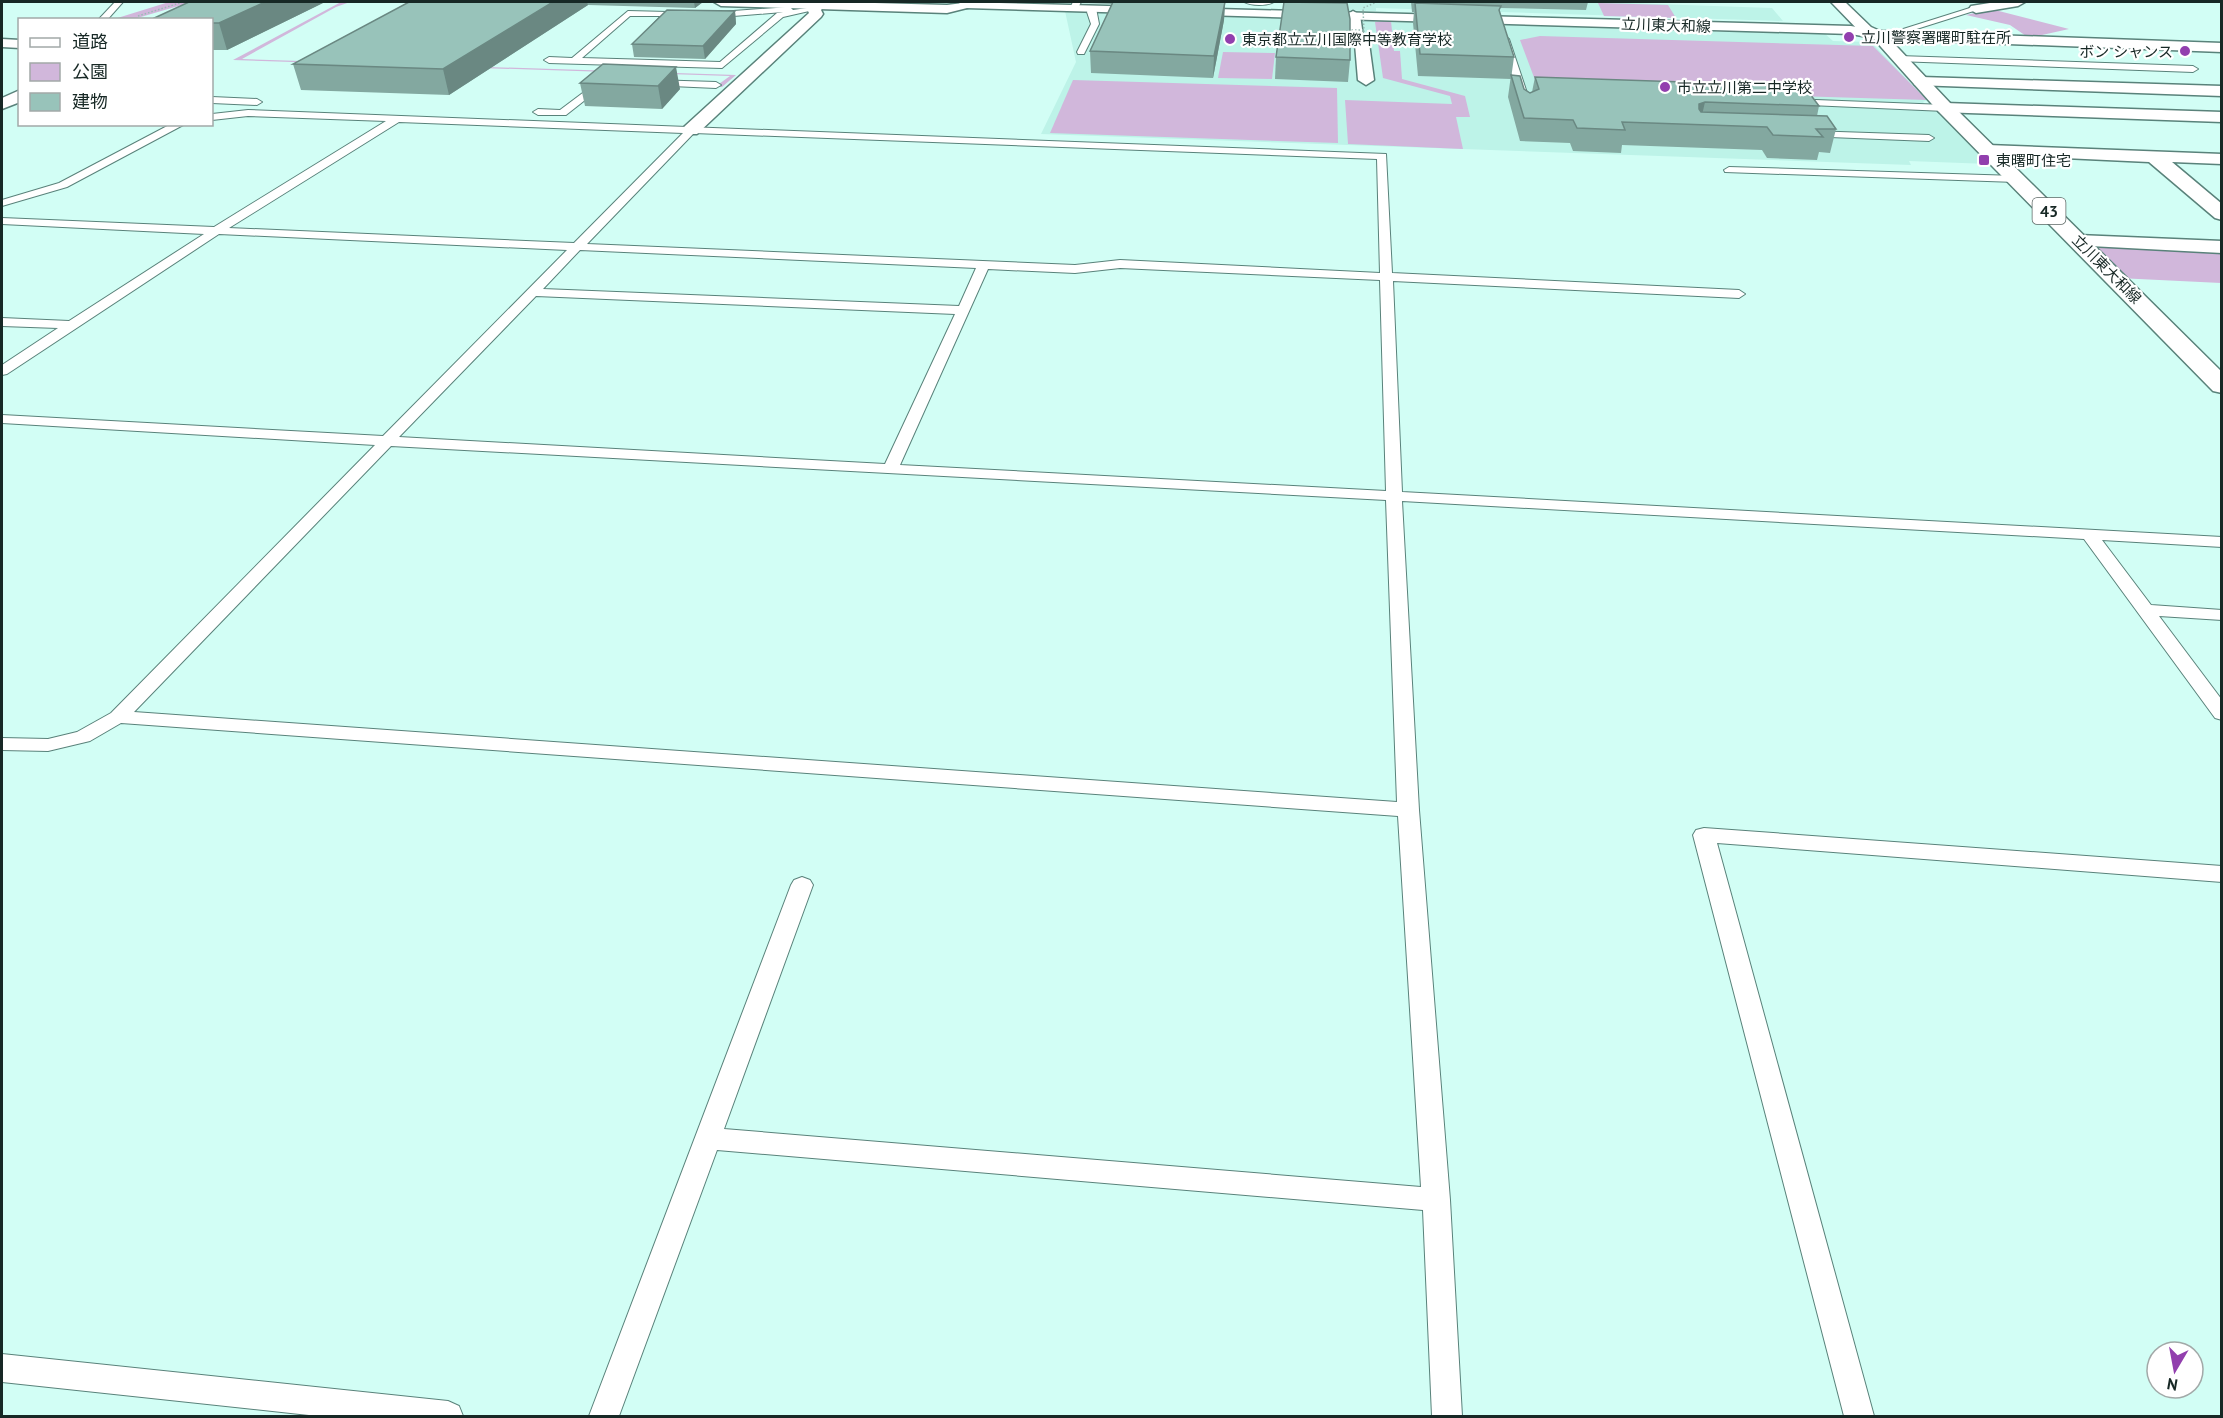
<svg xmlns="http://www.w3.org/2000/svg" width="2223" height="1418" font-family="'PT Sans','Noto Sans JP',sans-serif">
  <rect width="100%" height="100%" fill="#d2fef5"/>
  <g fill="#bdf3e8">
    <polygon points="1340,2 1597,2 1772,8 1783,21 1376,8 1376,11 1339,10"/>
    <polygon points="1065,11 1708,29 1716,32 1823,32 1833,41 1871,42 1927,100 1923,102 1929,109 1938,112 1989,164 1909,161 1911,165 1041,134 1076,62"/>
  </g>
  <g fill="#d1b7db">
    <polygon points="169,2 192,2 134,19 111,20"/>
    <polygon points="341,2 350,2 336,7 242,59 736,75 722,87 605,83 720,86 722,84 719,84 730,76 233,60"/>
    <polygon points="1598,3 1668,5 1676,18 1604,16"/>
    <polygon points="1991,9 2069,29 2029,38 2010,25 1966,15"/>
    <polygon points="1389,20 1391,21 1394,51 1400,51 1402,79 1465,96 1470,117 1456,117 1463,149 1348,144 1345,100 1452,104 1450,96 1383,78 1375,22"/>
    <polygon points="1540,36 1873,46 1927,100 1538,88 1520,40"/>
    <polygon points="1223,52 1275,53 1272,79 1218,78"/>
    <polygon points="1073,80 1337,88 1338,143 1050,133"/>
    <polygon points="2083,242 2221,248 2221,283 2118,278"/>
  </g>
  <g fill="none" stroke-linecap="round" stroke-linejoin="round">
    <defs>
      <g id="service">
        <polygon points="115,2 123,2 107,20 98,20"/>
        <polygon points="1073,2 1081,2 1077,10 1070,8"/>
        <path d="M1244,2h30c-7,4 -23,4 -30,0z"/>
        <polygon points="1092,6 1096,8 1099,24 1084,54 1078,54 1077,52 1091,24 1087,12 1089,6"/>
        <polygon points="790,7 793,10 814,7 818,9 783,17 722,68 549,63 544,60 549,57 572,58 628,11 668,12 672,14 652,33 648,30 661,16 630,16 582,58 720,62 777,13 783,12 709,18 705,15 706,13"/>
        <polygon points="1973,7 1980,9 1888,38 1881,36"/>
        <polygon points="1505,36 1509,39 1529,99 1527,101 1519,99 1501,39"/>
        <polygon points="1899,56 2193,66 2198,69 2193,72 1896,61 1896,57"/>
        <polygon points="600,80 608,82 566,115 538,115 533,112 538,109 560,110"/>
        <polygon points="652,80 716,82 721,85 716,88 649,85 647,83"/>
        <polygon points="212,97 257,99 262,102 257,105 212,103"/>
        <polygon points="1790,99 1945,105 1950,108 1945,111 1787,104 1787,100"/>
        <path d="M248,110l1138,44 6,119 347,17 6,4 -6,4 -346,-17 9,211 820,45v10l-120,-7 49,65 71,5v10l-63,-4 63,84v20l-7,-2 -131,-179 -682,-38 17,309 31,390 12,216h-30l-9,-206 -706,-60 -98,266h-30l202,-531 3,-5 8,-3 8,3 3,5 -89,244 697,58 -23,-371 -1277,-93 -31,18 -42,10 -46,-1v-12l46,1 29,-7 34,-19 264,-268 -373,-22v-8l381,21 184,-186 -348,-16 -212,140 -5,1v-10l56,-37 -56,-2v-8l67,3 135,-87 -202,-10v-6l212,9 172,-106 -138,-5 -36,4v-6zM399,122l284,11 -109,110 -345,-15zM694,133l683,26 3,114 -260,-13 -45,5 -488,-21zM580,250l396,18 -17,38 -416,-17zM1120,268l260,12 6,211 -486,-26 88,-196 87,4zM536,296l419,18 -70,150 -486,-27zM391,446l995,54 11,302 -1263,-90z"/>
        <polygon points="171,124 185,124 67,187 2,206 2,200 59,183"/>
        <polygon points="1809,131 1929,135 1934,138 1929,141 1805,136 1805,132"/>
        <polygon points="1729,167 2016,176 2021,179 2016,182 1725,172 1724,170"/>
        <polygon points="1704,828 2222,866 2222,882 1717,843 1874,1416 1844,1416 1693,835 1696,830"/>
        <polygon points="2,1354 448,1401 459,1406 463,1416 318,1416 2,1382"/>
      </g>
      <g id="minor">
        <polygon points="813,2 821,2 825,5 821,10 823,14 821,17 697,134 685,134 682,130 685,126 809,13 807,9"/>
        <polygon points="1831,2 1845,2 1871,27 1880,31 2222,43 2222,52 1878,39 1861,33"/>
        <polygon points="1996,2 2025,2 2018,6 1976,13 1969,9 1971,6"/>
        <polygon points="1353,11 1360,15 1363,36 1369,43 1374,80 1366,85 1358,80 1355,44 1349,37 1346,15"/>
        <polygon points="2,39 20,40 20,48 2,47"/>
        <polygon points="1921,77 2222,86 2222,96 1915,85 1913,82"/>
        <polygon points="20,90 20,102 2,109 2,98"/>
        <polygon points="1945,103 2222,112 2222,122 1939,112 1937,108"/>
        <polygon points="1988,145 2222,154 2222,164 2172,162 2222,204 2222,220 2215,218 2149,162 1982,154 1979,150 1982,146"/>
        <polygon points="2078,235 2222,241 2222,253 2071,245 2068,241 2071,237"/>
      </g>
      <polygon id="tertiary" points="714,2 839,2 947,5 971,2 973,4 971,7 947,13 721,6"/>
      <polygon id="primary" points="961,2 1851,26 1883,32 1951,104 2222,372 2222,393 2213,391 1939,112 1873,38 1851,34 966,8 961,7 959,4"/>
    </defs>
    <use href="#service" stroke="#59827a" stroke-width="2"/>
    <use href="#minor" stroke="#59827a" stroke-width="3"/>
    <use href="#tertiary" stroke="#59827a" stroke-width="3"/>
    <use href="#primary" stroke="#59827a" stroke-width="3"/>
    <polyline stroke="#98bbb4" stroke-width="1.5" stroke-dasharray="1.5 2" stroke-linecap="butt" points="138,16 183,2"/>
    <use href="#service" fill="#fff" fill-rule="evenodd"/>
    <use href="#minor" fill="#fff" fill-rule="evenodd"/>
    <use href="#tertiary" fill="#fff" fill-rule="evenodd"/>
    <use href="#primary" fill="#fff" fill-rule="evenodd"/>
    <g stroke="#98bbb4" stroke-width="1.5" stroke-dasharray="1.5 2" stroke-linecap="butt">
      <polyline points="1348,30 1364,30"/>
      <polyline points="1364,32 1363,8 1377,2"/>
    </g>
  </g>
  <g fill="#83a8a0">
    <polygon points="189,2 325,2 227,50 212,50 212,20"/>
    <polygon points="409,2 703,2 695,8 588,5 449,95 301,90 293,64"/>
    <polygon points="901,2 947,2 946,3"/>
    <polygon points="1034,2 1071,2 1070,3"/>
    <polygon points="1082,2 1225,2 1224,20 1213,78 1091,73 1090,51 1112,4 1083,3"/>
    <polygon points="1411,2 1429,2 1428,4 1439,4 1439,2 1588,2 1586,10 1500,8 1500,13 1514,57 1511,79 1418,76 1413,23 1414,12 1412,12"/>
    <polygon points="735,11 736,24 705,59 634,57 632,44"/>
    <polygon points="1276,57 1350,60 1348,82 1275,79"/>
    <polygon points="603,64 680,89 662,109 585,106 580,83"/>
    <polygon points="1511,75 1524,89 1530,93 1532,92 1535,77 1819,106 1817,116 1836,129 1830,153 1819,152 1817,160 1767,158 1762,150 1622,145 1621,153 1573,151 1570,143 1520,141 1508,97"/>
  </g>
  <g fill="#6a8882">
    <polygon points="265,2 325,2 227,50 219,23"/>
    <polygon points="553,2 587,2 588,5 449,95 443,69"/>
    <polygon points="694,2 703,2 695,8"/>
    <polygon points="1225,2 1224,20 1213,78 1214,56"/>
    <polygon points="735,11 736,24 705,59 703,46"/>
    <polygon points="676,67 680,89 662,109 658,86"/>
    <polygon points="1705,102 1700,124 1695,124 1699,104"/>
  </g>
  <g fill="#98c3ba" stroke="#6a8882" stroke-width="1.5">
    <polygon points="189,2 265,2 219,23 212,23 212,20 150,20"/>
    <polygon points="409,2 553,2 443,69 293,64"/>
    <polygon points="1113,2 1225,2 1214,56 1090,51"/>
    <polygon points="1284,2 1347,3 1350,19 1350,60 1276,57"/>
    <polygon points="1415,3 1501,6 1499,10 1514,57 1420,54"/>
    <polygon points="667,10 735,11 703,46 632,44"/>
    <polygon points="603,64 676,67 658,86 580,83"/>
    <polygon points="1511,75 1520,76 1524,89 1530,93 1539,89 1535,77 1804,86 1819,106 1705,102 1699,104 1699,109 1701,112 1827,116 1836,129 1816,129 1823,137 1773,135 1767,127 1622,122 1625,130 1577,128 1573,120 1524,118"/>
  </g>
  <g fill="#923fae" stroke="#fff" stroke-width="2">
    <circle cx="1849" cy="37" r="6"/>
    <circle cx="1230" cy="39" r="6"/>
    <circle cx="2185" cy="51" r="6"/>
    <circle cx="1665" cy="87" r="6"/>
    <rect x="1978" y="154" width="12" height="12" rx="3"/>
  </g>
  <g text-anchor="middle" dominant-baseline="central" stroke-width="4.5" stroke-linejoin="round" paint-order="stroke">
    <g font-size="15" fill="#172825" stroke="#fff">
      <text transform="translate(1666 25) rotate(2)">立川東大和線</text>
      <text transform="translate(2107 269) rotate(45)">立川東大和線</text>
    </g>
    <g font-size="15" fill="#172825" stroke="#fff" text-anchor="start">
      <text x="1861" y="37">立川警察署曙町駐在所</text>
      <text x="1242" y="39">東京都立立川国際中等教育学校</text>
      <text x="2173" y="51" text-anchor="end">ボン シャンス</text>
      <text x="1677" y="87">市立立川第二中学校</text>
      <text x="1996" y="160">東曙町住宅</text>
    </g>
    <rect fill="#fff" stroke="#5d6866" stroke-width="1.5" x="2032.5" y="198" width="33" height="26" rx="4.5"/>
    <g font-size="16" font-weight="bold" fill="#172825">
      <text x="2049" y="211">43</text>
    </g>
  </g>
  <rect width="2223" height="1418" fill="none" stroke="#172825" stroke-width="6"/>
  <rect x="18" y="18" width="195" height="108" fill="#ffffff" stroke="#a2a9a8" stroke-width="1.5"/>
  <rect x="30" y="38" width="30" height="9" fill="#ffffff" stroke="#a2a9a8" stroke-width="1.5"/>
  <text x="72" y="48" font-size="18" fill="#172825">道路</text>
  <rect x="30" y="63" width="30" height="18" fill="#d1b7db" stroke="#a2a9a8" stroke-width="1.5"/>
  <text x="72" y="78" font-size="18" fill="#172825">公園</text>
  <rect x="30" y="93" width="30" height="18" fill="#98c3ba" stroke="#a2a9a8" stroke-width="1.5"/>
  <text x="72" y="108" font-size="18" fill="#172825">建物</text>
  <g transform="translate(2175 1370) rotate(190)"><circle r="28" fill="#ffffff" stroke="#a2a9a8" stroke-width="1.5"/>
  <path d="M0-4.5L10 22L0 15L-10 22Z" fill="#923fae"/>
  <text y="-9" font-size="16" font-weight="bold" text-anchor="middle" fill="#172825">N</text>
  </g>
</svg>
